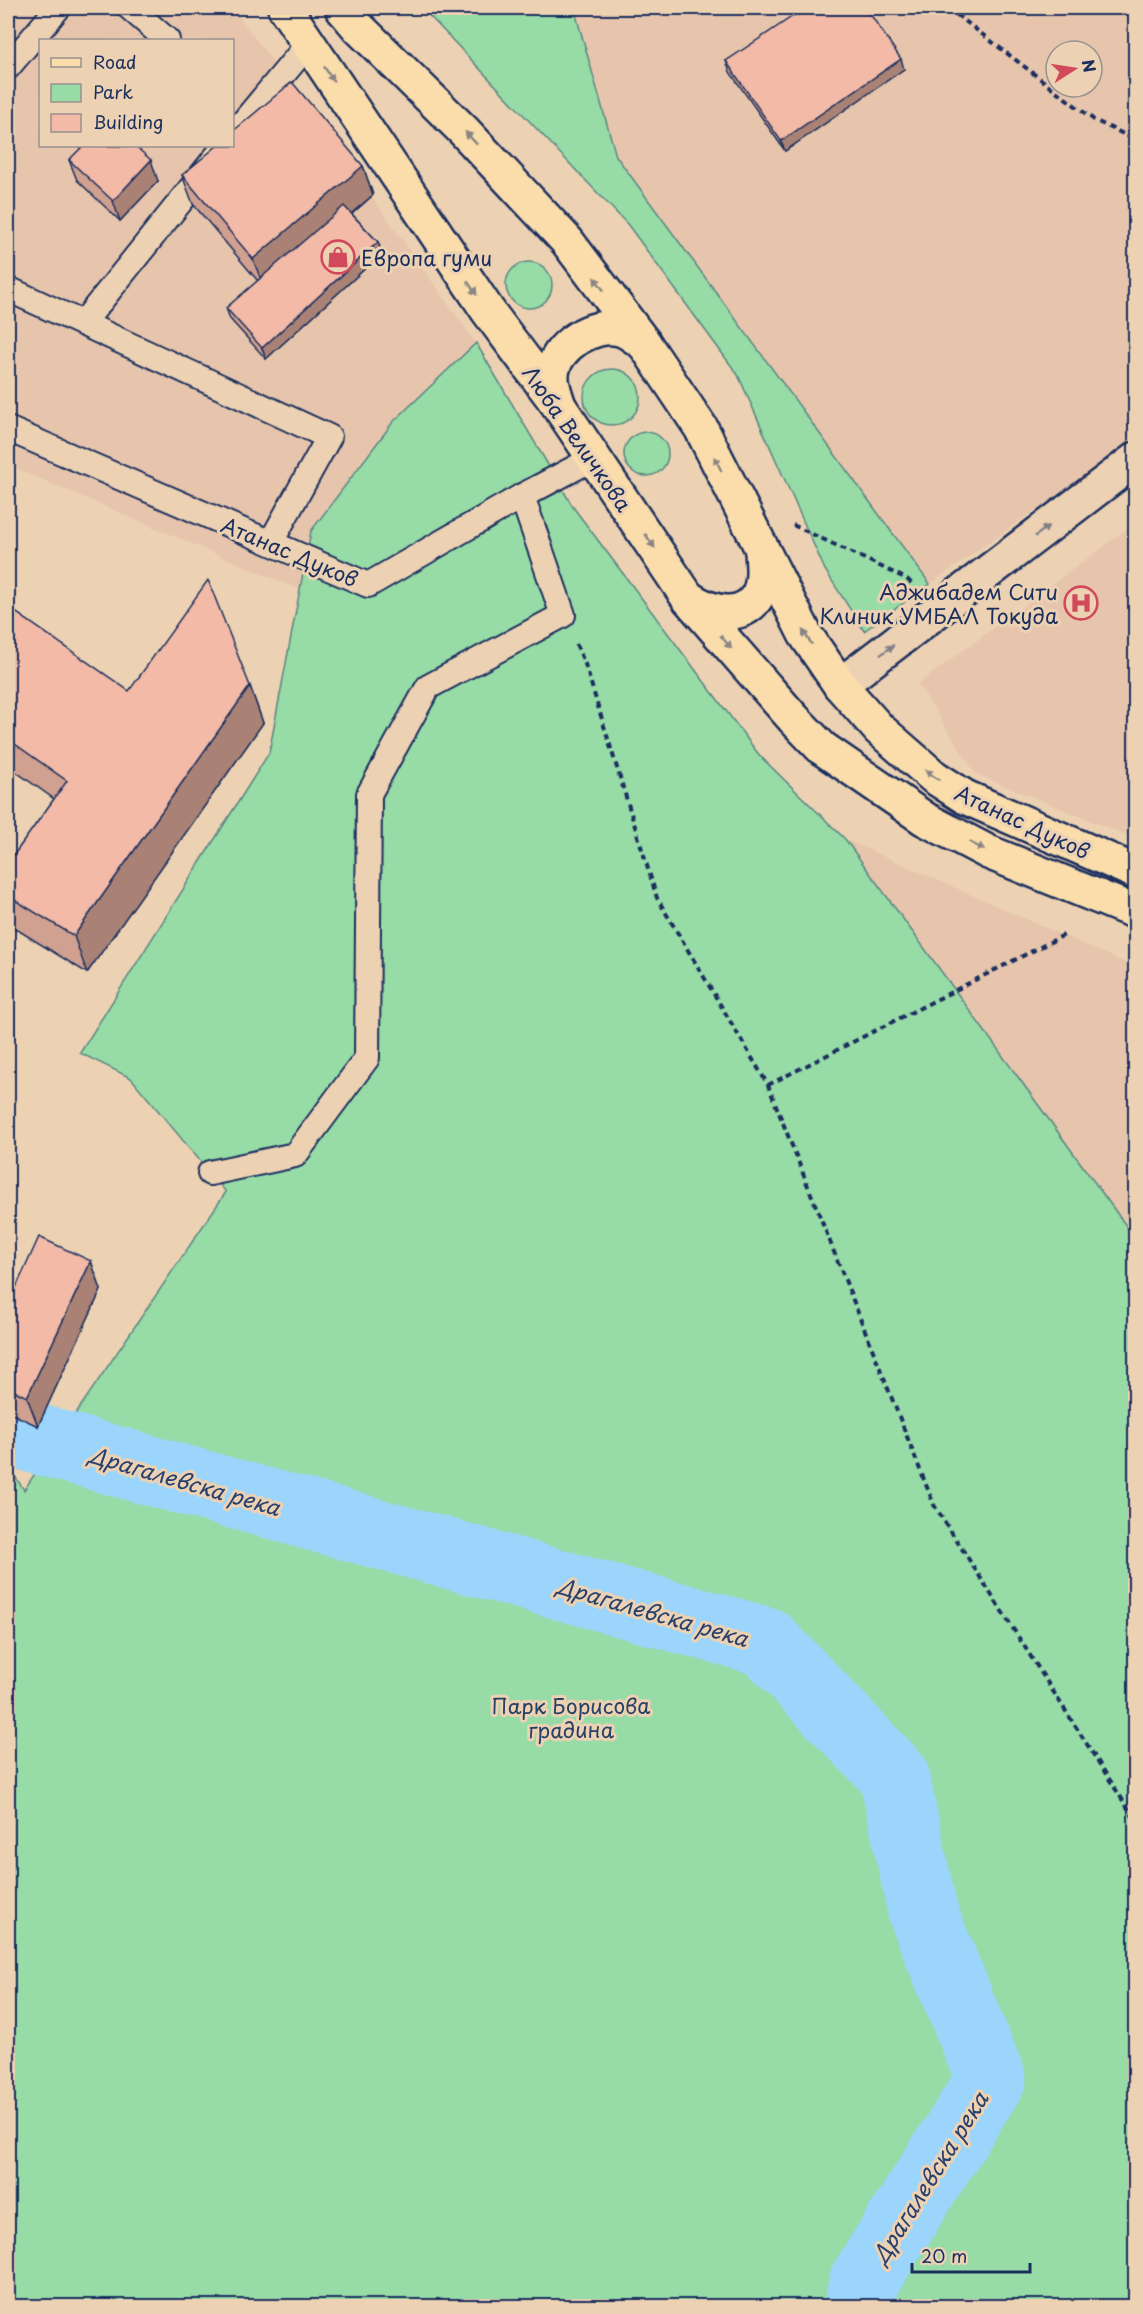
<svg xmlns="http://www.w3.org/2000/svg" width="1143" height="2314" font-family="'Playpen Sans',sans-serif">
  <rect width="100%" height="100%" fill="#ecd2b3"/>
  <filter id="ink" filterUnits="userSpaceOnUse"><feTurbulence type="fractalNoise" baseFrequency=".0167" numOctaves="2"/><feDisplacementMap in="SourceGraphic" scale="12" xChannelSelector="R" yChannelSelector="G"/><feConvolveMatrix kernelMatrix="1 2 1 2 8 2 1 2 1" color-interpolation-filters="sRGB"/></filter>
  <g filter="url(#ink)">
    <g fill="#e6c5ac" fill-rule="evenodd">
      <path d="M8,8h224l83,109 161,226 -83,79 -82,109 -11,59 -292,-125zM40,40h192v106h-192z"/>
      <path d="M574,8h561v432l-205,144 -314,-428zM1056,51h36v36h-36z"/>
      <polygon points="1135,523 1135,839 976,774 918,684"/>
      <polygon points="845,839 1135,967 1135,1238"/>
    </g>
    <g fill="#97dba7" stroke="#598582" stroke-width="1.5">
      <polygon points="422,8 574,8 616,156 930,584 864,631 825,570 738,375 628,225"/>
      <circle cx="529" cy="285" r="23"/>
      <polygon points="476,343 573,507 760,756 845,839 1135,1238 1135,2306 8,2306 8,1466 24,1490 226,1192 131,1078 80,1053 269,753 311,531 393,422"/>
      <circle cx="612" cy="397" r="28"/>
      <circle cx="646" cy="454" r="22"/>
    </g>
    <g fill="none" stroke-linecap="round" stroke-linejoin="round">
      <polyline stroke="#9bd5fb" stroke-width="70" points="8,1431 766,1642 894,1775 923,1913 991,2079 864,2281 859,2306"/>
      <defs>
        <g id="service">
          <polyline points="130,8 167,40"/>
          <polyline points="8,67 58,8"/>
          <polyline points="232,136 309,43"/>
          <polyline points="8,289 329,437 271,542"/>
          <polyline points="83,323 225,146"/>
          <polyline points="8,429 368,585 522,496 594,458"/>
          <polyline points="210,1173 295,1155 367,1058 369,794 428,687 563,615 522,496"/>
        </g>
        <polyline id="minor" points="840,685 1136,459"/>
        <g id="primary">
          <polyline points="285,8 488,311 559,406 688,598 793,718 822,748 925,819 988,852 1136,912"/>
          <polyline points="342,8 359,28 464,131 567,241 644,343 701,428 805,634 840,685 879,729 934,777 965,797 1136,872"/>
          <path d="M559,406c-3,-10 -8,-22 -7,-32 3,-28 41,-52 68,-45 8,2 17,10 24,14"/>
          <path d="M690,599c20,13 53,23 68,-4 7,-13 5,-29 4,-43"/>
        </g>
      </defs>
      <use href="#service" stroke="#1b2f5e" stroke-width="28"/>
      <use href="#minor" stroke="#1b2f5e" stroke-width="38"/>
      <use href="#primary" stroke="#1b2f5e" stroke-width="38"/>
      <g stroke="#1b2f5e" stroke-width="4" stroke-dasharray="6 4.5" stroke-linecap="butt">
        <polyline points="948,8 1094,120 1136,140"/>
        <polyline points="793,525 907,579 912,584"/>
        <polyline points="576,644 585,664 657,898 768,1085 934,1505 1136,1821"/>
        <polyline points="768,1085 1064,935"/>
      </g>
      <use href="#service" stroke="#ecd2b3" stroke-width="24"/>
      <use href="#minor" stroke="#ecd2b3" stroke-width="33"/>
      <use href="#primary" stroke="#faddab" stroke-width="33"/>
    </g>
    <g fill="#d0a090" stroke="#1b2f5e" stroke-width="1.5">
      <polygon points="726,61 904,69 785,151 730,72"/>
      <polygon points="69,160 158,181 120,221 77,180"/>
      <polygon points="363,166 373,195 352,214 378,242 382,253 266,359 230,319 226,308 258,281 193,204 182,175"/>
      <polygon points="8,607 129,691 250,686 263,723 87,973 8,924 8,863 54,799 8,766"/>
      <polygon points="91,1261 101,1290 38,1426 8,1412 8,1305"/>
    </g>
    <g fill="#a98275" stroke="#1b2f5e" stroke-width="1.5">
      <polygon points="901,59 904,69 785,151 781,141"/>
      <polygon points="151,160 158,181 120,221 113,201"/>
      <polygon points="363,166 373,195 264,288 253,259"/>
      <polygon points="378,242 382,253 266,359 262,348"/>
      <polygon points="250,686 263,723 87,973 74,936"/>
      <polygon points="91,1261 101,1290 38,1426 27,1397"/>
    </g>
    <g fill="#f2baa7" stroke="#1b2f5e" stroke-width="1.5">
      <polygon points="805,8 866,8 901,59 781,141 726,61"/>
      <polygon points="292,82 363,166 253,259 182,175 217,146 232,146 232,132"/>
      <polygon points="83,146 135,146 151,160 113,201 69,160"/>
      <polygon points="344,206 378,242 262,348 226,308"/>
      <polygon points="208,580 250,686 74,936 8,896 8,863 67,781 8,739 8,607 129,691"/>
      <polygon points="39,1237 91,1261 27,1397 8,1388 8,1305"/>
    </g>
    <defs><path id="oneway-solid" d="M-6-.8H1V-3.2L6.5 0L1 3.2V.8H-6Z" transform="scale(1.5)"/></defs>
    <g fill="#8a8684">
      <use href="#oneway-solid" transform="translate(329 74) rotate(56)"/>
      <use href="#oneway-solid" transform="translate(471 138) rotate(-133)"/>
      <use href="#oneway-solid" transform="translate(599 284) rotate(-127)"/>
      <use href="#oneway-solid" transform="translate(472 288) rotate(56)"/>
      <use href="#oneway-solid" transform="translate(718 464) rotate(-116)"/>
      <use href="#oneway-solid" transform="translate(650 541) rotate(56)"/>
      <use href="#oneway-solid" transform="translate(807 637) rotate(-123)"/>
      <use href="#oneway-solid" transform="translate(726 642) rotate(50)"/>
      <use href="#oneway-solid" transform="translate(932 775) rotate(-144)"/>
      <use href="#oneway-solid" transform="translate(977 846) rotate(28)"/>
    </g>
    <g fill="#848088">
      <use href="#oneway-solid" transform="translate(1042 531) rotate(-38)"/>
      <use href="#oneway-solid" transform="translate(887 650) rotate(-37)"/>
    </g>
  </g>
  <defs>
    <symbol id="shop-ring" viewBox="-11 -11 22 22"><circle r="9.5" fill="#ecd2b3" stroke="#d1495b" stroke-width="1.5"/><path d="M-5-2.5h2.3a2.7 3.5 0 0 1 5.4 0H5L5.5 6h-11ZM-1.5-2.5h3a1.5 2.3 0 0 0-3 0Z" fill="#d1495b"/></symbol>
    <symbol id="hospital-ring" viewBox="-11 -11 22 22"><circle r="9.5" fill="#ecd2b3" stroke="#d1495b" stroke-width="1.5"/><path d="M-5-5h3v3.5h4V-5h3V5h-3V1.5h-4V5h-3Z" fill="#d1495b"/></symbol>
  </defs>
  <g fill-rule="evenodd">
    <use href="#shop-ring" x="319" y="238" width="38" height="38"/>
    <use href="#hospital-ring" x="1062" y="584" width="38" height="38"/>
  </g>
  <g text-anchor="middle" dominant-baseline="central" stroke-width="6" stroke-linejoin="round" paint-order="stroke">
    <g font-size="21" fill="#1b2f5e" stroke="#ecd2b3" text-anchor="start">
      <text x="361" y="257">Европа гуми</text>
      <text x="1058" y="591" text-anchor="end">Аджибадем Сити<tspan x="1058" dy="24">Клиник УМБАЛ Токуда</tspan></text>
    </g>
    <g font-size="21" fill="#1b2f5e" stroke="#ecd2b3">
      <text transform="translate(578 438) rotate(55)">Люба Величкова</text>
      <text transform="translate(290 551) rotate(23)">Атанас Дуков</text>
      <text transform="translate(1023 821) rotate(25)">Атанас Дуков</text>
    </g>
    <g font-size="21" fill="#274065" stroke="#ecd2b3">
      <text x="571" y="1705">Парк Борисова<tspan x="571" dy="24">градина</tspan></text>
    </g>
    <g font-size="22" font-style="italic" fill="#28406e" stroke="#ecd2b3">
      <text transform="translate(185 1480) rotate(16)">Драгалевска река</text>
      <text transform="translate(653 1611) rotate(16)">Драгалевска река</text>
      <text transform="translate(929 2177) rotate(-58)">Драгалевска река</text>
    </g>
  </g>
  <rect width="1143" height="2314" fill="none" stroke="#ecd2b3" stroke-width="30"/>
  <rect x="15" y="15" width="1113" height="2284" fill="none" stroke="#1b2f5e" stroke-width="2" filter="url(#ink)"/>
  <rect x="39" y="39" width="195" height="108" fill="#ecd2b3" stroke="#989191" stroke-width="1.5"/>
  <rect x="51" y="58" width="30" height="9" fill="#faddab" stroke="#989191" stroke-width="1.5"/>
  <text x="93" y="69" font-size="18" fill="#1b2f5e">Road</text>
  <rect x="51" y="84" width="30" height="18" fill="#97dba7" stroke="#989191" stroke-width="1.5"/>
  <text x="93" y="99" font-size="18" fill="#1b2f5e">Park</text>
  <rect x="51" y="114" width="30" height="18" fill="#f2baa7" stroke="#989191" stroke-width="1.5"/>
  <text x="93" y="129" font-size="18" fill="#1b2f5e">Building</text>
  <g transform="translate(1074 69) rotate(78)"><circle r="28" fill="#ecd2b3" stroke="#989191" stroke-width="1.5"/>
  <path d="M0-4.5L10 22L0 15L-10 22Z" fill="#d1495b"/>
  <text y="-9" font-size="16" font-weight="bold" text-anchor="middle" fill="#1b2f5e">N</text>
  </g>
  <path d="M912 2263v9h118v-9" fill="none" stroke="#1b2f5e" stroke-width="3"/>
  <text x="921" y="2263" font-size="18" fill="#1b2f5e" stroke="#ecd2b3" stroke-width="4.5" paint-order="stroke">20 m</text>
</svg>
